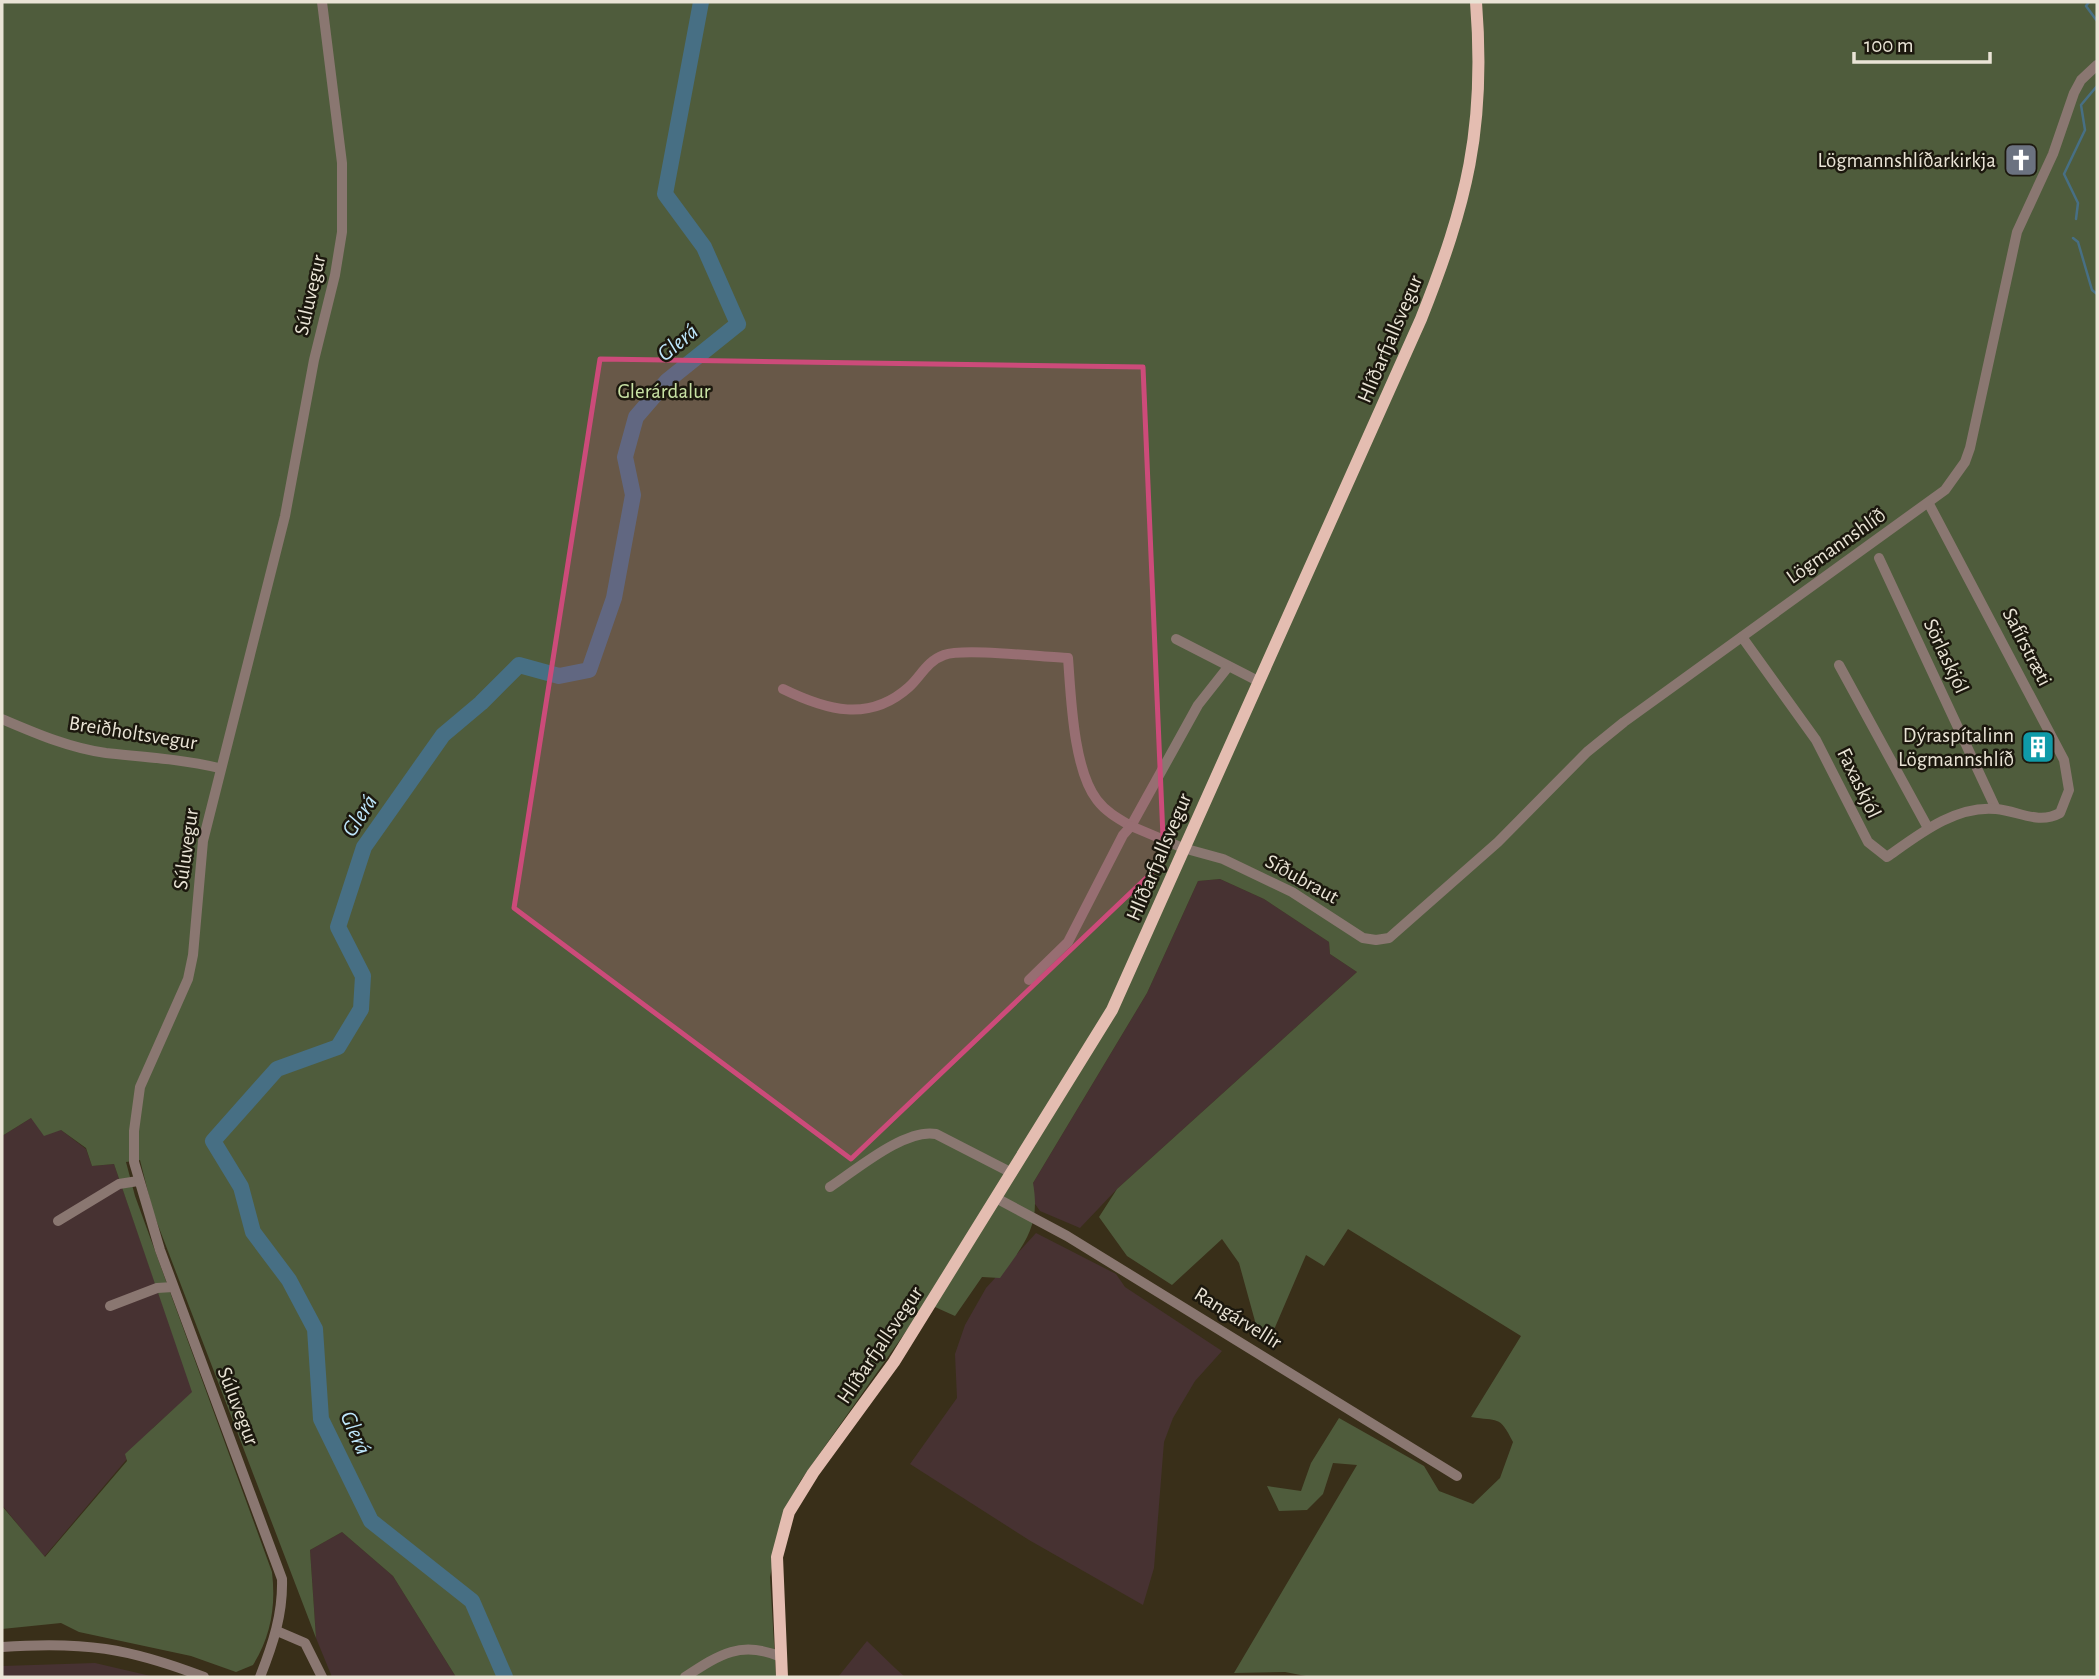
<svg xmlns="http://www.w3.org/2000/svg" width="2099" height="1679" font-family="'Alegreya Sans',sans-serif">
  <rect width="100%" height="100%" fill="#392f19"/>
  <g fill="#473232">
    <polygon points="1220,879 1264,899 1329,942 1330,954 1357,972 1117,1189 1080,1228 1040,1211 1030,1197 1033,1183 1147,993 1198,881"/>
    <polygon points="31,1118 61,1130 86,1149 92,1166 114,1164 193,1392 154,1427 44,1557 2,1505 2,1136"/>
    <polygon points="1036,1233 1116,1274 1125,1287 1222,1351 1195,1381 1173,1418 1164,1442 1154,1568 1143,1605 1029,1540 910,1464 957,1398 955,1354 965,1325 986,1288"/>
    <polygon points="342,1532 393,1576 456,1677 332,1677 316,1638 310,1550"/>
    <polygon points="867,1641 895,1668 905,1677 838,1677"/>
    <polygon points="95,1663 155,1677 2,1677 2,1666"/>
  </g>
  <path fill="#4f5c3c" d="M2,2h2095v1675h-786l-26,-5 -51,1 123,-208 -24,-2 -10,31 -16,16 -28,1 -12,-25 34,5 10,-28 28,-45 85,48 15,25 34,13 27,-26 13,-36c-14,-28 -15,-20 -42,-25l50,-81 -173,-107 -24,37 -18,-11 -36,84 -12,-7 -19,-69 -17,-24 -50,46 -45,-29 -28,-39 18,-28 240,-217 -27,-18 -1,-12 -65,-43 -44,-20 -22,2 -51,112 -114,190c8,44 -9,61 -33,95l-18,-1 -27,39 -29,-13 -125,177 -18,33 -13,64 6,100h-320l-63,-101 -51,-44 -32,18 6,88 -163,-426 -13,-52 -14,2 9,34 137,376c4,34 -1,64 -19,93l-17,7 -45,-16 -112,-24 -18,-9 -59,6v-123l43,51 82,-96 -2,-7 67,-62 -78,-228 -22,2 -6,-18 -25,-18 -17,6 -13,-18 -29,18z"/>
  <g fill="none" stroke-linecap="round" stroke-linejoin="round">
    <g stroke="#476f84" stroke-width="2.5">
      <polyline points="2089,2 2086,6 2097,21"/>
      <polyline points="2076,219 2078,203 2064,174 2085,130 2081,105 2097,86"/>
      <polyline points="2073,238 2078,242 2092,290 2097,294"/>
    </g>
    <polyline stroke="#476f84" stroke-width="16" points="505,1677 472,1601 371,1521 321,1419 315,1329 289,1280 253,1232 241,1187 213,1141 277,1069 338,1047 361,1009 363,976 338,927 364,847 443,735 481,703 519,665 559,676 589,670 614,598 633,495 625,457 636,417 667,381 738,324 704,247 665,194 701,2"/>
    <g stroke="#8a7771" stroke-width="10">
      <polyline points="1879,558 1996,809"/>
      <path d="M1742,637l74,103 52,102 19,15c31,-22 68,-52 109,-48 23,2 42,16 64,4l9,-23 -5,-30 -135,-256"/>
      <polyline points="1176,639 1258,681"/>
      <polyline points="1839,665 1928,828"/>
      <path d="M783,689c43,21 86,34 126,-2 12,-11 18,-26 35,-32 20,-7 98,2 124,3 3,38 5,111 29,142 9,12 22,19 34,26l67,-121 30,-38"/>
      <path d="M2,719c33,14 67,29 104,34 38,4 75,6 113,15"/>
      <polyline points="1029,980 1068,942 1123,835 1131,826 1183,848 1223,859 1292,892 1363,938 1376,940 1389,938 1498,842 1587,752 1624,722 1945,490 1965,462 1970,448 2017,232 2053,154 2074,93 2081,80 2097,65"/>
      <path d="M830,1187c26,-17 75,-59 106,-53l76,39"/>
      <polyline points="996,1198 1067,1236 1457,1476"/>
      <polyline points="58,1221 119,1184 138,1181"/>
      <polyline points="110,1306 157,1288 173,1287"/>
      <polyline points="277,1631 305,1643 322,1677"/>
      <path d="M2,1647c81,-6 127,1 202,30"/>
      <path d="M260,1677c13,-33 23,-63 22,-98l-122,-329 -26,-88v-31l6,-44 48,-108 5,-24 10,-114 82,-325 29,-156 21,-85 7,-43v-69l-20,-161"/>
      <path d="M685,1677c35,-23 56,-37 96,-20"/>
    </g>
    <path stroke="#e4bdb1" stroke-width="12" d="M782,1677l-5,-120 12,-45 24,-39 81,-111 218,-352 309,-691c46,-116 65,-191 55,-317"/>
  </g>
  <path fill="#cc4b7a" fill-opacity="0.2" stroke="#cc4b7a" stroke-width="5" stroke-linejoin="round" d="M600,359l543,8 21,494 -313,298 -337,-251z"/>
  <defs>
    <symbol id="church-square" viewBox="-11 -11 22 22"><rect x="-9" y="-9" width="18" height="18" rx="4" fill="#6b7280" stroke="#1c180e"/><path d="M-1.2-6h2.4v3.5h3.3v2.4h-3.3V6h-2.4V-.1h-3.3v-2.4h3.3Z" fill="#fff"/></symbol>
    <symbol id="building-square" viewBox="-11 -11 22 22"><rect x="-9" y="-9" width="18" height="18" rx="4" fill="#0f9aa8" stroke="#1c180e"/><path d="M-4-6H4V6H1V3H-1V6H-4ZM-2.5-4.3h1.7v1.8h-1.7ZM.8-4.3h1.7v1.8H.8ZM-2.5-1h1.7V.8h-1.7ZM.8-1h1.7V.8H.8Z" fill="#fff"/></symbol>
  </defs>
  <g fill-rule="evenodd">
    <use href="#church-square" x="2002" y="141" width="38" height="38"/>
    <use href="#building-square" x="2019" y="728" width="38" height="38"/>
  </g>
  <g text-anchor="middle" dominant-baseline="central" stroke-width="5" stroke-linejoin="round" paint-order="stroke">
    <g font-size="21" fill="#eae4d6" stroke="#1c180e" text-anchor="end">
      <text x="1996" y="160">Lögmannshlíðarkirkja</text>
      <text x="2014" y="735">Dýraspítalinn<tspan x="2014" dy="24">Lögmannshlíð</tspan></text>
    </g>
    <g font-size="21" fill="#eae4d6" stroke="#1c180e">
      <text transform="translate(310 295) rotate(-77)">Súluvegur</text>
      <text transform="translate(1390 339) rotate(-67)">Hlíðarfjallsvegur</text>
      <text transform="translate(1836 546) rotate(-35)">Lögmannshlíð</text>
      <text transform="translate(2027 647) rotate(63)">Safírstræti</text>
      <text transform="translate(1946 656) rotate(65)">Sörlaskjól</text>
      <text transform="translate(133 733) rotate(9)">Breiðholtsvegur</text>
      <text transform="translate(1859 783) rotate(64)">Faxaskjól</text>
      <text transform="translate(186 849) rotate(-82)">Súluvegur</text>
      <text transform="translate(1159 857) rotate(-67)">Hlíðarfjallsvegur</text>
      <text transform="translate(1302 879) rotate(29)">Síðubraut</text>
      <text transform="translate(1238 1318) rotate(32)">Rangárvellir</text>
      <text transform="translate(880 1345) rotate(-56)">Hlíðarfjallsvegur</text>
      <text transform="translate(238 1406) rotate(69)">Súluvegur</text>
    </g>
    <g font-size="21" fill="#c9e3a5" stroke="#1c180e">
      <text x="664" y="391">Glerárdalur</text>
    </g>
    <g font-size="23" font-style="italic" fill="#bee7fc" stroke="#1c180e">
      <text transform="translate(678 343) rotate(-39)">Glerá</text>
      <text transform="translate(360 816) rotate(-57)">Glerá</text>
      <text transform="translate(355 1433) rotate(66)">Glerá</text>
    </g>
  </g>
  <rect width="2099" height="1679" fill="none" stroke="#eae4d6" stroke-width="7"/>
  <path d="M1854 52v10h136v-10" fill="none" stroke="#eae4d6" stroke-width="3.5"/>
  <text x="1864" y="52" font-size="21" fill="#eae4d6" stroke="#1c180e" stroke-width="5" paint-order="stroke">100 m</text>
</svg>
